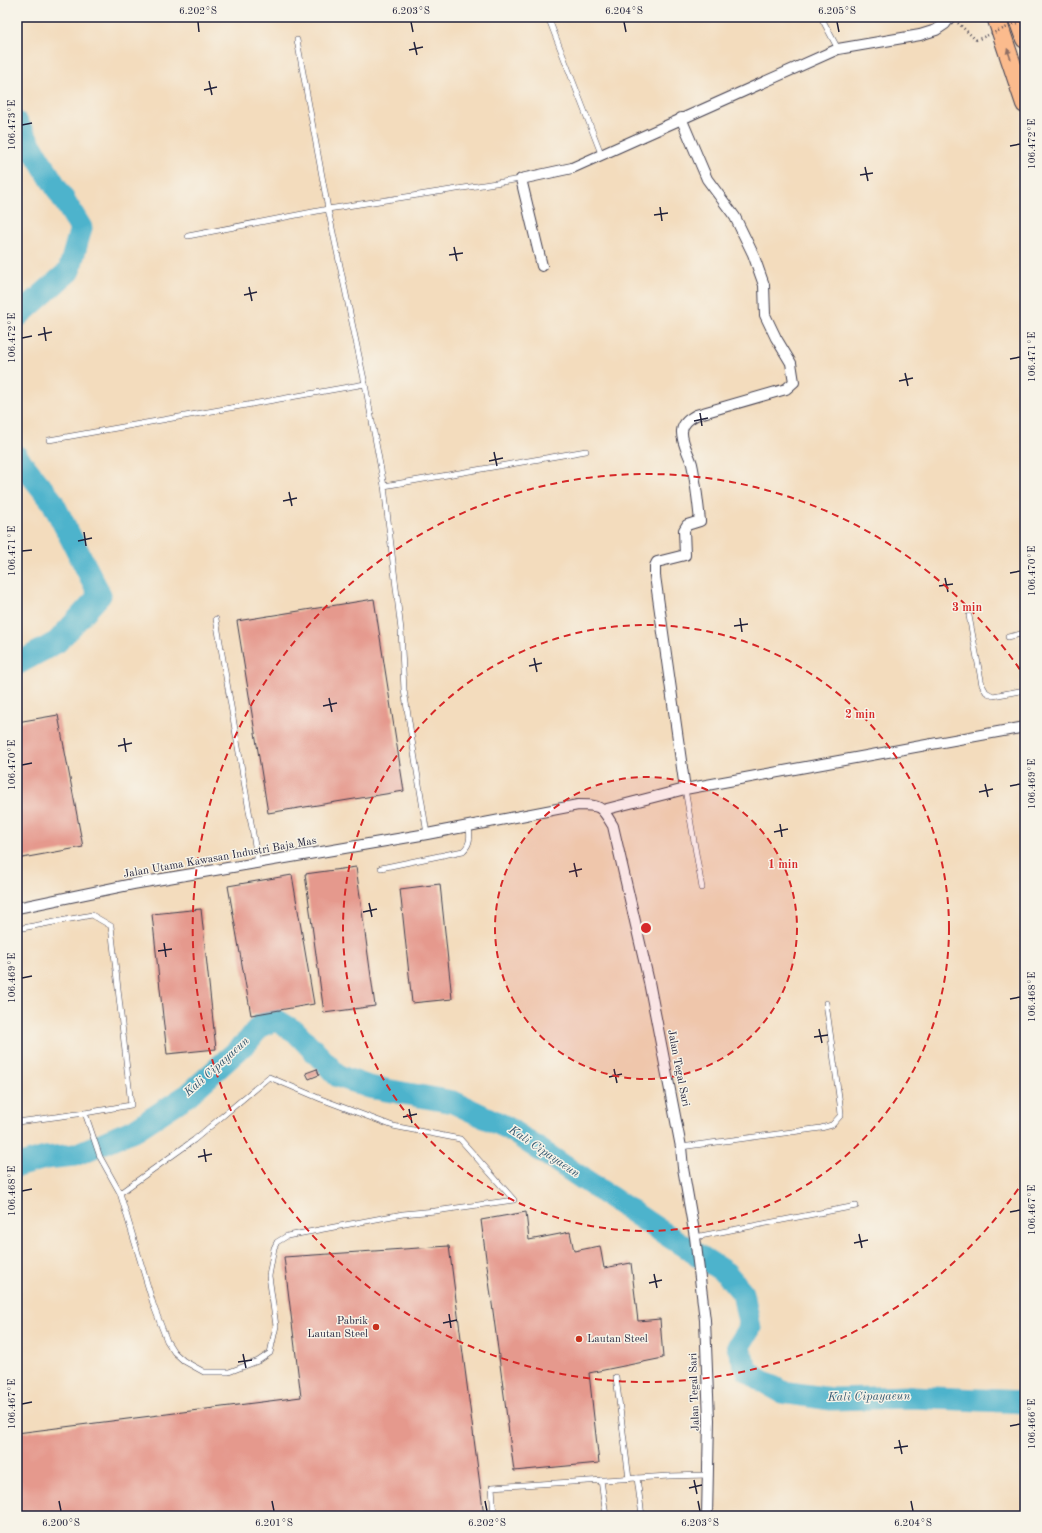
<svg xmlns="http://www.w3.org/2000/svg" width="1042" height="1533" font-family="'Old Standard TT',serif">
  <rect width="100%" height="100%" fill="#f7f3e8"/>
  <filter id="ink" filterUnits="userSpaceOnUse"><feTurbulence type="fractalNoise" baseFrequency=".025" numOctaves="2"/><feDisplacementMap in="SourceGraphic" scale="8" xChannelSelector="R" yChannelSelector="G"/><feConvolveMatrix kernelMatrix="1 2 1 2 8 2 1 2 1" color-interpolation-filters="sRGB"/></filter>
  <filter id="wash" filterUnits="userSpaceOnUse"><feTurbulence type="fractalNoise" baseFrequency=".012" numOctaves="4" result="noise"/><feDisplacementMap in="SourceGraphic" scale="16" xChannelSelector="R" yChannelSelector="G"/><feGaussianBlur stdDeviation="0.9" result="paint"/><feColorMatrix in="noise" values="0 0 0 0 0 0 0 0 0 0 0 0 0 0 0 0 0 1.4 0 .05"/><feComposite in="paint" operator="in"/></filter>
  <g filter="url(#wash)">
    <rect width="100%" height="100%" fill="#f3dcbd"/>
    <g fill="none" stroke-linecap="round" stroke-linejoin="round">
      <g stroke="#4db3cc" stroke-width="23">
        <polyline points="17,123 81,228 69,271 17,317"/>
        <polyline points="17,457 52,501 100,595 57,642 17,664"/>
        <polyline points="17,1166 45,1158 75,1155 136,1129 188,1095 248,1041 260,1026 276,1020 296,1032 338,1076 369,1087 453,1102 506,1127 656,1228 726,1273 743,1293 750,1328 738,1347 747,1370 759,1379 782,1392 831,1399 912,1397 1025,1402"/>
      </g>
    </g>
    <g id="blocks">
      <g fill="#e5998d">
        <polygon points="374,599 404,791 268,813 237,621"/>
        <polygon points="58,715 83,847 17,859 17,722"/>
        <polygon points="356,867 375,1006 324,1013 305,874"/>
        <polygon points="292,875 314,1004 251,1015 228,886"/>
        <polygon points="440,884 452,999 412,1003 400,889"/>
        <polygon points="201,909 216,1049 167,1054 152,914"/>
        <polygon points="317,1069 319,1075 309,1079 306,1073"/>
        <polygon points="526,1212 529,1240 570,1232 574,1251 600,1246 604,1268 631,1263 638,1321 660,1319 663,1358 589,1373 599,1463 514,1471 481,1220"/>
        <polygon points="449,1246 484,1516 17,1516 17,1433 301,1397 284,1257"/>
      </g>
    </g>
  </g>
  <g filter="url(#ink)">
    <use href="#blocks" fill-opacity="0" stroke="#413e4e" stroke-width="1"/>
    <g fill="none" stroke-linecap="round" stroke-linejoin="round">
      <defs>
        <g id="service">
          <polyline points="548,17 602,156"/>
          <polyline points="821,17 838,49"/>
          <polyline points="188,236 328,209 297,40"/>
          <polyline points="49,440 365,384"/>
          <polyline points="384,486 586,451"/>
          <polyline points="969,616 982,685 986,692 993,696 1025,690"/>
          <polyline points="216,619 258,863"/>
          <polyline points="1008,637 1025,633"/>
          <polyline points="685,789 702,888"/>
          <polyline points="427,834 404,690 401,630 384,486 365,384 328,209 521,179"/>
          <path d="M381,868l82,-17c8,-7 7,-15 6,-25"/>
          <polyline points="17,929 92,915 111,926 131,1105 85,1113 100,1157 120,1193 154,1307 167,1341 174,1352 184,1361 204,1372 229,1372 258,1361 270,1353 276,1326 269,1276 274,1248 277,1242 287,1236 403,1214 435,1211 514,1200 460,1139 393,1126 321,1099 269,1077 194,1140 120,1193"/>
          <polyline points="17,1122 85,1113"/>
          <polyline points="681,1147 821,1128 832,1125 841,1115 840,1104 826,1003"/>
          <polyline points="695,1237 856,1206"/>
          <polyline points="616,1377 629,1479"/>
          <polyline points="637,1478 642,1516"/>
          <polyline points="601,1480 606,1516"/>
          <polyline points="494,1516 492,1487 669,1476 707,1475"/>
        </g>
        <g id="minor">
          <path d="M681,118l26,61 28,38 18,37 11,31 1,30 11,23 15,25 3,19 -8,7 -90,26c-7,4 -13,8 -14,16 -1,11 7,23 10,33 4,19 6,38 8,57l-13,4 -3,5 1,25 -28,7 -2,4v10l30,213"/>
          <polyline points="542,266 521,179 572,168 838,49 920,35 936,30 945,24 950,17"/>
          <polyline points="603,810 685,789 1025,727"/>
          <path d="M17,908l116,-24 294,-50 151,-29c23,0 23,1 35,21l36,156 32,165 2,21 12,69 10,83 4,100 -2,96"/>
        </g>
        <g id="motorway">
          <polyline points="996,17 1025,104"/>
          <polyline points="1017,17 1025,39"/>
        </g>
      </defs>
      <use href="#service" stroke="#413e4e" stroke-width="6"/>
      <use href="#minor" stroke="#413e4e" stroke-width="12"/>
      <use href="#motorway" stroke="#413e4e" stroke-width="20"/>
      <polyline stroke="#413e4e" stroke-width="2.5" stroke-dasharray="1 3" stroke-linecap="butt" points="958,23 976,40"/>
      <use href="#service" stroke="#fff" stroke-width="5"/>
      <use href="#minor" stroke="#fff" stroke-width="10"/>
      <use href="#motorway" stroke="#fbbb8d" stroke-width="18"/>
      <polyline stroke="#413e4e" stroke-width="2.5" stroke-dasharray="1 3" stroke-linecap="butt" points="976,40 1025,20"/>
    </g>
    <defs><path id="oneway-solid" d="M-6-.8H1V-3.2L6.5 0L1 3.2V.8H-6Z"/></defs>
    <use fill="#8e6e64" href="#oneway-solid" transform="translate(1009 54) rotate(-109)"/>
  </g>
  <path fill="none" stroke="#22223b" stroke-width="1.5" d="M198,22l1,10M411,22l2,10M624,22l2,10M837,22l2,10M414,42l3,13M409,50l14,-3M209,81l3,14M204,90l13,-3M22,125l10,-2M1010,146l10,-2M865,167l3,14M860,175l13,-2M660,207l2,14M654,215l14,-2M454,247l3,14M449,255l14,-2M249,287l3,14M244,295l13,-3M44,327l2,14M38,335l14,-3M22,338l10,-2M1010,359l10,-2M905,373l3,13M899,381l14,-3M700,413l2,13M694,421l14,-3M494,452l3,14M489,461l14,-3M289,492l3,14M283,501l14,-3M84,532l2,14M78,541l14,-3M22,551l10,-1M1010,573l10,-2M945,578l3,14M939,586l14,-2M740,618l2,14M734,626l14,-2M534,658l3,14M529,666l13,-3M329,698l3,14M323,706l14,-3M124,738l2,14M118,746l14,-3M22,765l10,-2M985,784l3,13M1010,786l10,-2M979,792l14,-3M780,824l2,13M774,832l14,-3M574,863l3,14M569,872l13,-3M369,903l3,14M363,912l14,-3M164,943l2,14M158,951l14,-2M22,978l10,-2M1010,999l10,-2M819,1029l3,14M814,1037l14,-2M614,1069l3,14M609,1077l13,-3M409,1109l3,14M403,1117l14,-3M204,1149l2,13M198,1157l14,-3M22,1191l10,-2M1010,1212l10,-2M859,1234l3,14M854,1243l14,-3M654,1274l3,14M649,1283l13,-3M449,1314l2,14M443,1323l14,-3M243,1354l3,14M238,1362l14,-2M22,1404l10,-2M1010,1426l10,-2M899,1440l3,14M894,1448l14,-2M694,1480l3,14M689,1488l13,-3M59,1501l2,10M272,1501l2,10M485,1501l2,10M698,1501l2,10M911,1501l2,10"/>
  <circle cx="646" cy="928" r="151" fill="#d62828" fill-opacity=".12"/>
  <g fill="none" stroke="#d62828" stroke-width="2" stroke-dasharray="7 5">
    <circle cx="646" cy="928" r="151"/>
    <circle cx="646" cy="928" r="303"/>
    <path d="M1025 1179A454 454 0 1 1 1025 677"/>
  </g>
  <g fill="#c8321e" stroke="#f7f3e8" stroke-width="1.5">
    <circle cx="376" cy="1327" r="4"/>
    <circle cx="579" cy="1339" r="4"/>
  </g>
  <g text-anchor="middle" dominant-baseline="central" stroke-width="3" stroke-linejoin="round" paint-order="stroke">
    <g font-size="11" fill="#22223b" stroke="#f7f3e8">
      <text transform="translate(220 858) rotate(-10)">Jalan Utama Kawasan Industri Baja Mas</text>
      <text transform="translate(678 1068) rotate(79)">Jalan Tegal Sari</text>
      <text transform="translate(695 1392) rotate(-92)">Jalan Tegal Sari</text>
    </g>
    <g font-size="11" fill="#22223b" stroke="#f7f3e8" text-anchor="end">
      <text x="368" y="1321">Pabrik<tspan x="368" dy="13">Lautan Steel</tspan></text>
      <text x="587" y="1339" text-anchor="start">Lautan Steel</text>
    </g>
    <g font-size="12" font-style="italic" fill="#31556e" stroke="#f7f3e8">
      <text transform="translate(217 1067) rotate(-42)">Kali Cipayaeun</text>
      <text transform="translate(544 1152) rotate(34)">Kali Cipayaeun</text>
      <text transform="translate(869 1397) rotate(-1)">Kali Cipayaeun</text>
    </g>
  </g>
  <circle cx="646" cy="928" r="6" fill="#d62828" stroke="#f7f3e8" stroke-width="2"/>
  <g font-size="12" text-anchor="middle" font-weight="bold" fill="#d62828" stroke="#f7f3e8" stroke-width="3" stroke-linejoin="round" paint-order="stroke">
    <text x="967" y="611">3 min</text>
    <text x="860" y="718">2 min</text>
    <text x="783" y="868">1 min</text>
  </g>
  <rect width="1042" height="1533" fill="none" stroke="#f7f3e8" stroke-width="44"/>
  <rect x="22" y="22" width="998" height="1489" fill="none" stroke="#22223b" stroke-width="1.5"/>
  <g font-size="10" text-anchor="middle" fill="#22223b">
    <text x="198" y="14">6.202°S</text>
    <text x="411" y="14">6.203°S</text>
    <text x="624" y="14">6.204°S</text>
    <text x="837" y="14">6.205°S</text>
    <text transform="translate(11 125) rotate(-90)" y="4">106.473°E</text>
    <text transform="translate(1031 144) rotate(-90)" y="4">106.472°E</text>
    <text transform="translate(11 338) rotate(-90)" y="4">106.472°E</text>
    <text transform="translate(1031 357) rotate(-90)" y="4">106.471°E</text>
    <text transform="translate(11 551) rotate(-90)" y="4">106.471°E</text>
    <text transform="translate(1031 571) rotate(-90)" y="4">106.470°E</text>
    <text transform="translate(11 765) rotate(-90)" y="4">106.470°E</text>
    <text transform="translate(1031 784) rotate(-90)" y="4">106.469°E</text>
    <text transform="translate(11 978) rotate(-90)" y="4">106.469°E</text>
    <text transform="translate(1031 997) rotate(-90)" y="4">106.468°E</text>
    <text transform="translate(11 1191) rotate(-90)" y="4">106.468°E</text>
    <text transform="translate(1031 1210) rotate(-90)" y="4">106.467°E</text>
    <text transform="translate(11 1404) rotate(-90)" y="4">106.467°E</text>
    <text transform="translate(1031 1424) rotate(-90)" y="4">106.466°E</text>
    <text x="61" y="1526">6.200°S</text>
    <text x="274" y="1526">6.201°S</text>
    <text x="487" y="1526">6.202°S</text>
    <text x="700" y="1526">6.203°S</text>
    <text x="913" y="1526">6.204°S</text>
  </g>
</svg>
